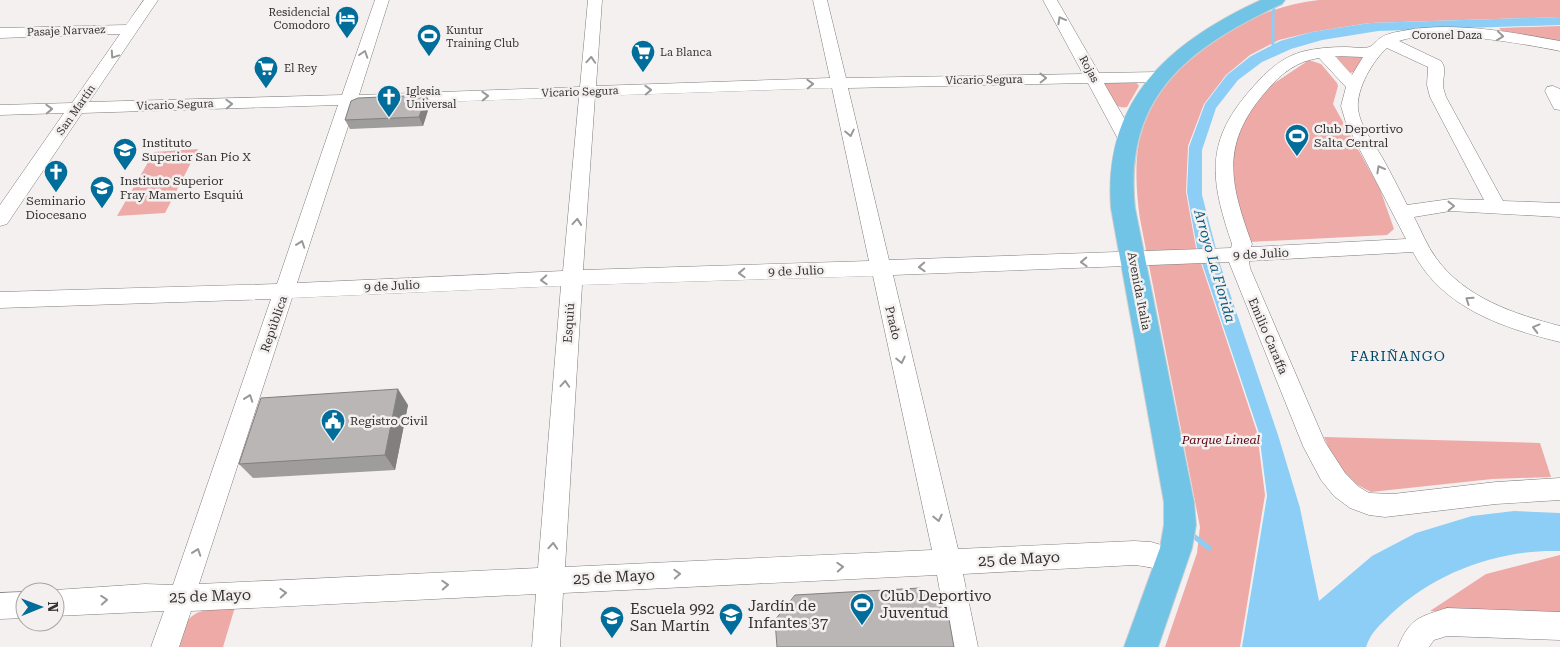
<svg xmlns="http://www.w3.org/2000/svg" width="1560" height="647" font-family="'Roboto Serif',serif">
  <rect width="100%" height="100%" fill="#f4f0f0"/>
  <g fill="#edaaa7">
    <path d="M1319,0h241v17l-191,6 -57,9 -33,8 -29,15 -24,20 -22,29 -16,42 -2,46 10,56 61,184 8,63 -25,152h-75l32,-94 3,-26 -60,-308c-5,-36 -7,-75 9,-109 7,-17 19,-29 32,-42 38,-38 85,-62 138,-68z"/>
    <polygon points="1560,26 1560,43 1502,31 1499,28"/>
    <polygon points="1341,56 1363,57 1364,59 1354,72 1350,73 1336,58"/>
    <polygon points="1309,60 1321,64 1337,83 1338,86 1333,104 1380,189 1394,229 1387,235 1249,242 1231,182 1233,146 1249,111 1270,86"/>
    <path d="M1135,81l4,5 -12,21c-14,3 -18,-12 -23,-23l1,-2z"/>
    <polygon points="198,149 165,213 117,216 154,152"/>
    <polygon points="1324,437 1540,443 1551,477 1492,479 1371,492 1350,481 1333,458"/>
    <polygon points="1560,555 1560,616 1430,611 1486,574"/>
    <path d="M235,607l-12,40h-47c13,-40 21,-36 59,-40z"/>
  </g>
  <path fill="#8ccef5" d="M1560,17v8l-182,6 -56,9 -31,9 -29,13 -24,18 -22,28 -14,42v45l18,69 58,171 22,73 19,93 53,-45 44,-23 56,-17 42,-5 46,2v38c-61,-2 -124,21 -169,63 -11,11 -20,18 -25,33h-124l25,-151 -8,-63 -62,-185 -10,-56 2,-45 16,-43 22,-29 24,-19 29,-15 32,-9 58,-9z"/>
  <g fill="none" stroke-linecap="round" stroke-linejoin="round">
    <polyline stroke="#8ccef5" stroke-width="3" points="1273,48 1273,12 1276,0"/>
    <polyline stroke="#8ccef5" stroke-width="5" points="1191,534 1209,548"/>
    <defs>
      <g id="minor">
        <path d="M144,0h14l-69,102 253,-7 33,-95h14l-30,95 221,-8 8,-87h14l-6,86 234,-8 -17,-78h14l19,78 237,-4 -40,-74h14l42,73 60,-1 6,2 2,3 -2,3 -6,2 -55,1 32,56 -3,4 -6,2 -6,-2 -3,-4 -30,-56 -240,5 41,172 342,-12 1,-4c-22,-65 -28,-103 21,-157 14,-16 28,-29 48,-35 15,-4 30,-5 45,-5 7,0 17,2 23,0 4,-1 8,-7 11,-9 6,-4 15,-6 22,-7 49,-10 109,1 158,10v10c-40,-8 -124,-23 -161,-10l42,20c6,8 2,14 2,24 0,4 2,8 3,12l57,104 57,2v14l-110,-6 -36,6c7,13 13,29 22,41 29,40 78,56 124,68v16c-57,-14 -118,-34 -147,-90l-164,9 1,7 75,174 20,31 14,14 10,6 24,1 103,-12 64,-4v22l-64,4 -111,13 -16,-2 -19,-7 -16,-12 -13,-16 -18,-34 -74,-184 -336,13 65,274 176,-8 17,1 31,9 4,9 -4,9c-13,5 -32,-3 -48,-4l-171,9 15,73h-28l-13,-72 -374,18 -3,54h-28l4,-53 -345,17 -12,36h-28l13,-36 -109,5v-24h-6l6,-2 90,-6 28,1 98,-286 -271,9v-16l277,-8 61,-179 -256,8 -75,111 -7,2v-21l64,-92 -64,2v-10l72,-2 48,-69 -120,4v-10l126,-3zM1387,48l41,19 -1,18 3,12 54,103 -34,-1 -43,6c-8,-16 -16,-32 -25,-48 -9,-15 -22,-31 -24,-48 -2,-20 15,-49 29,-61zM1335,56l28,1 -11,18zM1319,58l27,29 -5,19 5,17 60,116 -155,8 1,-3c-23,-63 -32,-101 16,-155 14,-16 29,-28 51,-31zM832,88l37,173 -286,9 12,-174zM579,97l-16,174 -266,12 58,-178zM873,276l59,274 -367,17 17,-282zM561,286l-23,282 -339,16 93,-286z"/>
        <polygon points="1553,86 1560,89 1560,110 1554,109 1545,91 1547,87"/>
        <polygon points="25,592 25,618 0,619 0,593"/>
        <path d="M1447,608l113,4v28l-113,-4 -13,4 -5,7h-31c12,-29 21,-30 49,-39z"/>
      </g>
      <path id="major" d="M1261,0h24l-3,4c-92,43 -159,91 -147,204l59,294 2,23 -4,23 -34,99h-34l36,-99 4,-23v-23l-53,-294c-8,-109 59,-166 150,-208z"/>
    </defs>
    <use href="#minor" stroke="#7f7c7b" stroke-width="1"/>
    <use href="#major" stroke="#cecece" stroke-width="2"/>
    <use href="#minor" fill="#fff" fill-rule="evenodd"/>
    <use href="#major" fill="#72c4e7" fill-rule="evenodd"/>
  </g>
  <g fill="#9f9d9c">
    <polygon points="430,104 423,126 350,129 345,120"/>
    <polygon points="408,405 395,470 253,478 239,464"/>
  </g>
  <g fill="#827f7f">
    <polygon points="427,95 430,104 423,126 419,117"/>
    <polygon points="398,389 408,405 395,470 385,455"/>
  </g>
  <g fill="#b9b6b5" stroke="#827f7f">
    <polygon points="427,95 419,117 345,120 351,101 358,98"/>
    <polygon points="398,389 385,455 239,464 261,398"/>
    <polygon points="920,588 947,608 954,647 777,647 775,620 795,595"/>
  </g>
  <defs><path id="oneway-chevron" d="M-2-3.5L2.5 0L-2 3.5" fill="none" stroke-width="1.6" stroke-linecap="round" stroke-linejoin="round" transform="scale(1.25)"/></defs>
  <g stroke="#999898">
    <use href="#oneway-chevron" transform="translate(1061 20) rotate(-119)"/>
    <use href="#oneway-chevron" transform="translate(1500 36) rotate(6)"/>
    <use href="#oneway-chevron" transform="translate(364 54) rotate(-72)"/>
    <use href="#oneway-chevron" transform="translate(114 55) rotate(124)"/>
    <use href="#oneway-chevron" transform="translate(591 60) rotate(-86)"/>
    <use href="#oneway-chevron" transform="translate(1043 78) rotate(-1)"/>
    <use href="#oneway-chevron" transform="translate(810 84) rotate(-2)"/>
    <use href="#oneway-chevron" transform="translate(648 90) rotate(-2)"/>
    <use href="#oneway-chevron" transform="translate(485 96) rotate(-2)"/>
    <use href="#oneway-chevron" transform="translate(229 104) rotate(-2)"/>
    <use href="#oneway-chevron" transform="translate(49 109) rotate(-2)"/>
    <use href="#oneway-chevron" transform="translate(850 133) rotate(78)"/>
    <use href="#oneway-chevron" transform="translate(1380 169) rotate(-119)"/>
    <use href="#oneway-chevron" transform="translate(1451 206) rotate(-1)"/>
    <use href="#oneway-chevron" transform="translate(577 222) rotate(-85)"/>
    <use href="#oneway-chevron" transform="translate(301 244) rotate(-71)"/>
    <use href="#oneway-chevron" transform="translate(1084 262) rotate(178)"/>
    <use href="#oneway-chevron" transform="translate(922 267) rotate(178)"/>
    <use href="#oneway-chevron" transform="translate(742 273) rotate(178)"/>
    <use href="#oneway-chevron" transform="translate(544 280) rotate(177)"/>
    <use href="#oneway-chevron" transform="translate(1469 300) rotate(-145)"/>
    <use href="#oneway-chevron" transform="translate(1536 328) rotate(-165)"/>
    <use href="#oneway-chevron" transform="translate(901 360) rotate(77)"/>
    <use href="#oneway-chevron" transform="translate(565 384) rotate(-86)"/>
    <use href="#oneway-chevron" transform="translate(249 398) rotate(-71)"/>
    <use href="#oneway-chevron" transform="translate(938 518) rotate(77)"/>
    <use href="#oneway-chevron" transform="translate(553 546) rotate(-86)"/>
    <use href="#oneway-chevron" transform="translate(197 552) rotate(-71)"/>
    <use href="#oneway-chevron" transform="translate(840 567) rotate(-3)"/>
    <use href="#oneway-chevron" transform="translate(677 574) rotate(-3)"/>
    <use href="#oneway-chevron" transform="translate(445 585) rotate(-3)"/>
    <use href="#oneway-chevron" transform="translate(283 593) rotate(-3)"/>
    <use href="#oneway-chevron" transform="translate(104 600) rotate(-4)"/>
  </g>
  <defs>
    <symbol id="hotel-pin" viewBox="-11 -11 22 30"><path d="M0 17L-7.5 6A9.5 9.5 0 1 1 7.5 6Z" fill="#006d9a" stroke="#f4f0f0"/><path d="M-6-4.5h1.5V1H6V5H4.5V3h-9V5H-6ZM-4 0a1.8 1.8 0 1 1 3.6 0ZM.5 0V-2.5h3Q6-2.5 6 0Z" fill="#fff"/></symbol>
    <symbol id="stadium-pin" viewBox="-11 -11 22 30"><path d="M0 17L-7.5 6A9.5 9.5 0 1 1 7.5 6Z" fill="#006d9a" stroke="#f4f0f0"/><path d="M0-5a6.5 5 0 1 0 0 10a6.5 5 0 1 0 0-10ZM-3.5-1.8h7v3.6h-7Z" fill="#fff"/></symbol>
    <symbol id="supermarket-pin" viewBox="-11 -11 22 30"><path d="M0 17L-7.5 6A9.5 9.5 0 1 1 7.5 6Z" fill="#006d9a" stroke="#f4f0f0"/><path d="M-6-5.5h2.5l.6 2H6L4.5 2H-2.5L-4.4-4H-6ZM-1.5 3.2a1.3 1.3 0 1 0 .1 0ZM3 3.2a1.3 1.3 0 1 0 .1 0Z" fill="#fff"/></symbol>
    <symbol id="church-pin" viewBox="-11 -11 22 30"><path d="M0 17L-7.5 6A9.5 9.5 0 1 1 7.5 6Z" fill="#006d9a" stroke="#f4f0f0"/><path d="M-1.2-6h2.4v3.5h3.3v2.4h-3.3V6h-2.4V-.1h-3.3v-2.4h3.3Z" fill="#fff"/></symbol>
    <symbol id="university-pin" viewBox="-11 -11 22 30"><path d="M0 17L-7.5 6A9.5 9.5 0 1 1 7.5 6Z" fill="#006d9a" stroke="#f4f0f0"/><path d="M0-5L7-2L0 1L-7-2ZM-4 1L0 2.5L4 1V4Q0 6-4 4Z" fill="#fff"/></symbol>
    <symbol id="civic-pin" viewBox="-11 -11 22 30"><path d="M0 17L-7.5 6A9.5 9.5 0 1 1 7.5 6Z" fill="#006d9a" stroke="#f4f0f0"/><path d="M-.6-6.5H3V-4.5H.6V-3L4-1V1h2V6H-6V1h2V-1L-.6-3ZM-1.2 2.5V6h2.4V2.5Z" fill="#fff"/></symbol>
    <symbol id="school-pin" viewBox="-11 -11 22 30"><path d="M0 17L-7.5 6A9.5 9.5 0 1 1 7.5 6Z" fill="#006d9a" stroke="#f4f0f0"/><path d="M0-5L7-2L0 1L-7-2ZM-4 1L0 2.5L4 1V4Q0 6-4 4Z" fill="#fff"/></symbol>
  </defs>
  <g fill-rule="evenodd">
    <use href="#hotel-pin" x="333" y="4" width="28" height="38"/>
    <use href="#stadium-pin" x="415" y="22" width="28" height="38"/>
    <use href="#supermarket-pin" x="629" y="38" width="28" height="38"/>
    <use href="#supermarket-pin" x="252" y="54" width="28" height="38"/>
    <use href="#church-pin" x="375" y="83" width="28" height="38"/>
    <use href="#stadium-pin" x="1283" y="122" width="28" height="38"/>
    <use href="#university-pin" x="111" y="136" width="28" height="38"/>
    <use href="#church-pin" x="42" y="158" width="28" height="38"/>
    <use href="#university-pin" x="88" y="174" width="28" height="38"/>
    <use href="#civic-pin" x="319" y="407" width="28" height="38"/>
    <use href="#stadium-pin" x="848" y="591" width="28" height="38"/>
    <use href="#school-pin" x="717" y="601" width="28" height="38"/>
    <use href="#school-pin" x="598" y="604" width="28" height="38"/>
  </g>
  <g text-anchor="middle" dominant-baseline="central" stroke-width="5" stroke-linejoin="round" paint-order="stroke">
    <g font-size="11" fill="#333231" stroke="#f4f0f0" text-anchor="start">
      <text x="330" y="12" text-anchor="end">Residencial<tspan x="330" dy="13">Comodoro</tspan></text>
      <text x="446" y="30">Kuntur<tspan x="446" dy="13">Training Club</tspan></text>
      <text x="660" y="52">La Blanca</text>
      <text x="284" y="68">El Rey</text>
      <text x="406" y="91">Iglesia<tspan x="406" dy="13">Universal</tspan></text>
    </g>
    <g font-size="11" fill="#333231" stroke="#f4f0f0">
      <text transform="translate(66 31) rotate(-2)">Pasaje Narvaez</text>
      <text x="1447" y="35">Coronel Daza</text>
      <text transform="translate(1089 69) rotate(61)">Rojas</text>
      <text transform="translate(984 80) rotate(-1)">Vicario Segura</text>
      <text transform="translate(580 92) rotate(-2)">Vicario Segura</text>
      <text transform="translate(175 105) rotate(-2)">Vicario Segura</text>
      <text transform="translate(76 110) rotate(-55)">San Martín</text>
    </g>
    <g font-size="12" fill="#333231" stroke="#f4f0f0" text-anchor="start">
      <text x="1314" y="129">Club Deportivo<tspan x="1314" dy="14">Salta Central</tspan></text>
      <text x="142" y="143">Instituto<tspan x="142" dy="14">Superior San Pío X</tspan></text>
      <text x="120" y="181">Instituto Superior<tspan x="120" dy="14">Fray Mamerto Esquiú</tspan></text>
      <text x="56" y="201" text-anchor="middle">Seminario<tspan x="56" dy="14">Diocesano</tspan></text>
      <text x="350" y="421">Registro Civil</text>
    </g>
    <g font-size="12" fill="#333231" stroke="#f4f0f0">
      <text transform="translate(1261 254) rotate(-3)">9 de Julio</text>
      <text transform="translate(796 271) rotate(-2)">9 de Julio</text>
      <text transform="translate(392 286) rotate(-3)">9 de Julio</text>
      <text transform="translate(1139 291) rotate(79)">Avenida Italia</text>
      <text transform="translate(569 323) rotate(-86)">Esquiú</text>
      <text transform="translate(893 323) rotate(77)">Prado</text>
      <text transform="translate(274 324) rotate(-71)">República</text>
      <text transform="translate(1268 336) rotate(67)">Emilio Caraffa</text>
    </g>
    <g font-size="12" font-style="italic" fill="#5a0410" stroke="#f4f0f0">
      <text x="1221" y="440">Parque Lineal</text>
    </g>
    <g font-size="14" font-style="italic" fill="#055b80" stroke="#f4f0f0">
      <text transform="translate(1215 266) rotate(74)">Arroyo La Florida</text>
    </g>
    <g font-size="14" letter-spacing="1" fill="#004664" stroke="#f4f0f0">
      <text x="1398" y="356">FARIÑANGO</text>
    </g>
    <g font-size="15" fill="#333231" stroke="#f4f0f0">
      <text transform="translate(1019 559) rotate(-3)">25 de Mayo</text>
      <text transform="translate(614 577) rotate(-3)">25 de Mayo</text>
      <text transform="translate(210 596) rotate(-2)">25 de Mayo</text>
    </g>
    <g font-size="15" fill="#333231" stroke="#f4f0f0" text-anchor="start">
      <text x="880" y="596">Club Deportivo<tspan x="880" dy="17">Juventud</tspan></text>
      <text x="748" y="606">Jardín de<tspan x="748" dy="17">Infantes 37</tspan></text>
      <text x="630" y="609">Escuela 992<tspan x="630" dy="17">San Martín</tspan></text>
    </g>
  </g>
  <g transform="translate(40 607) rotate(89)"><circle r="24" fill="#f4f0f0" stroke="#a7a4a4"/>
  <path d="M0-4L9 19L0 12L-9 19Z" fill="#006d9a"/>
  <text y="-8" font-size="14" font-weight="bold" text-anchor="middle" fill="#333231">N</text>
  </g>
</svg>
